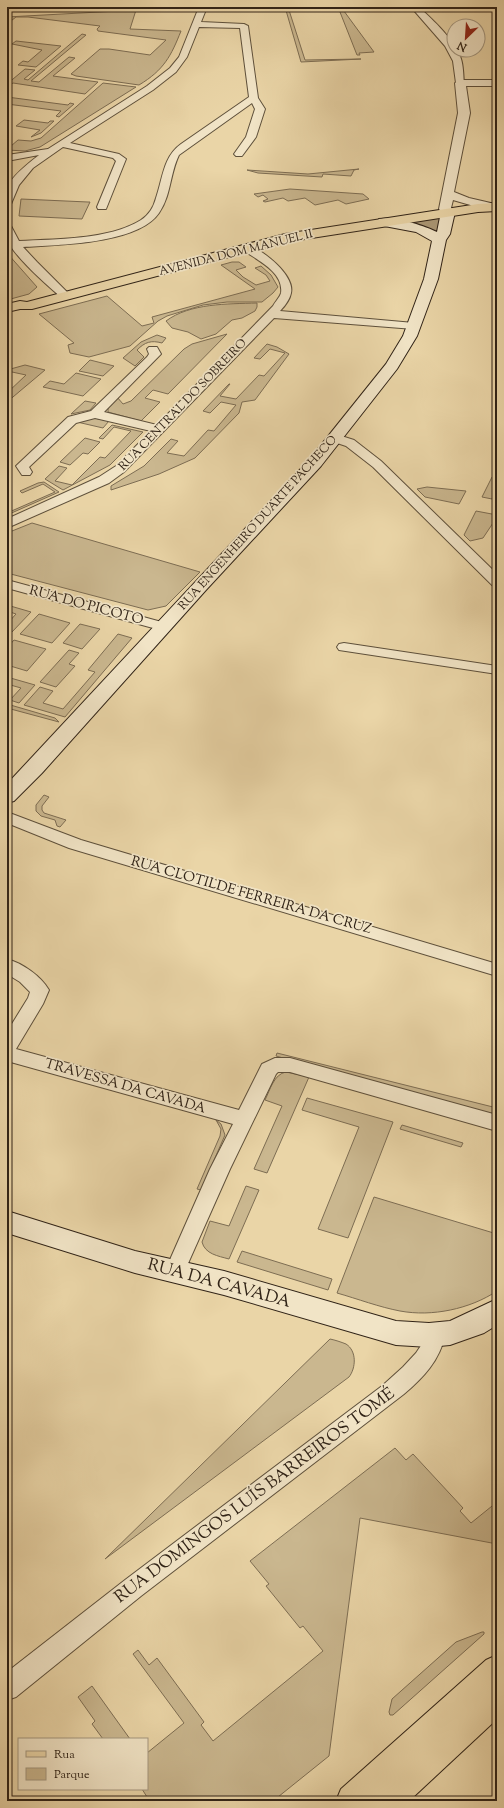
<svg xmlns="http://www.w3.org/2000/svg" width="504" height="1808" font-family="'Sorts Mill Goudy',serif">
  <rect width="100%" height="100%" fill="#ead5a7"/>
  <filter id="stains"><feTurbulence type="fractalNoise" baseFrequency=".005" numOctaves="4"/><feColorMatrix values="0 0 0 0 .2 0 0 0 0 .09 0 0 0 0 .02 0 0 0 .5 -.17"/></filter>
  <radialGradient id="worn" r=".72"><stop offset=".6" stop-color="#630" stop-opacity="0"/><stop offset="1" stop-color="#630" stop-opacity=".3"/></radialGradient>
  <g fill="#cab78f" stroke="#7d6d53">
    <polygon points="285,7 288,7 305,60 361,59 301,62"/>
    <polygon points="330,7 341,7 374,52 359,53 360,55 357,55 338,7"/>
    <path d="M136,10l-6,19 51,2c-10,25 -17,39 -42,54l-63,-9 -5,-2 29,-25h9l41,6 16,-15 -68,-9 -1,-2 3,-3 -72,-9h-12l-9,7v-7z"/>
    <polygon points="82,34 86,35 31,81 39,82 69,57 75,58 53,76 98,82 85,94 13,83 7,87 7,84 25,69 35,70 24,79 28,80"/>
    <polygon points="16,41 61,46 36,67 18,65 23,61 28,62 42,50 12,44"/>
    <polygon points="103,83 136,87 40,147 25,151 7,150 7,145 11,146 18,140 31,141 41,138"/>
    <polygon points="7,97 68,105 70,103 74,104 59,117 56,116 61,111 7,104"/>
    <polygon points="24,120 48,123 50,121 54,121 41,133 31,137 40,130 16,126"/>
    <polygon points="359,169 354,170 351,176 323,174 322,177 258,173 247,170 308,174"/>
    <polygon points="290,189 363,194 369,199 346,204 338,200 315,205 305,198 288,201 283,198 265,202 263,201 268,199 263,195 258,197 254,194"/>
    <polygon points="21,199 88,202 90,202 82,219 19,216"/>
    <polygon points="7,253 37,287 29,294 7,300"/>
    <polygon points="232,262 239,262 246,267 236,270 243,277 256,285 270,281 266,275 255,268 261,266 271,275 278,287 273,293 262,302 227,302 203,305 167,316 158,321 130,346 89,357 70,353 68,345 74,343 39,314 107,296 142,326 154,323 152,317 255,289 221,265"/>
    <path d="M257,303v4l-2,4 -13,7 -10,2 -16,14 -15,5 -13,-7 -16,-4 -6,-7c24,-18 62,-17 91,-18z"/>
    <polygon points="227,334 168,394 153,390 145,398 160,402 141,421 108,412 108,407 117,397 123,404 131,401 184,349 192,344"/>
    <path d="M157,335l9,3 -4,5c-11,-3 -17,-1 -25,7l7,7 -9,9 -12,-8 18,-16z"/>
    <polygon points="267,344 277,347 289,354 255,400 242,402 239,413 195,458 159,474 111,490 111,486 144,466 171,439 178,441 167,453 184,456 208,430 214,431 236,405 221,402 210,413 203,411 229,384 230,384 220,396 236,399 259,375 264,376 285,353 270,349 260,359 254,358"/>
    <polygon points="90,360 114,366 103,376 79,371"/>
    <polygon points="25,365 45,370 7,402 7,393 26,375 12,372 7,376 7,370"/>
    <polygon points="76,373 101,379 83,396 43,387 50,381 64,384"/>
    <polygon points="85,401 96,403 90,410 71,414"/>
    <polygon points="94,418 109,421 103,428 77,422"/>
    <polygon points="112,425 143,432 110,465 63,490 45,479 59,466 67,468 55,481 72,485 100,457 105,458 131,431 114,427 103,439 99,438"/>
    <polygon points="85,438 100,442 88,454 83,453 70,465 60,462"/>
    <polygon points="492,477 497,478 497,488 492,499 482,497"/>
    <polygon points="44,482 59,492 7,515 7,513 55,492 43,484 22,493 20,491 38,483"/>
    <polygon points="427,487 466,491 459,504 425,497 417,489"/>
    <polygon points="476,511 497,515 497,517 483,538 470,541 464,535"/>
    <polygon points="32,523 200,572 166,606 148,610 7,573 7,533"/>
    <polygon points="7,605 31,612 12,632 7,631 7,624 16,614 7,611"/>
    <polygon points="39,614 70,623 52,643 20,634"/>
    <polygon points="80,624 100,629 82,649 63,643"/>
    <polygon points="118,634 132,638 65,717 24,705 40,687 53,691 43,703 63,709 95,672 88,670"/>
    <polygon points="14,640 46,649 27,671 7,665 7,648"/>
    <polygon points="69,650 79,653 69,664 75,666 56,687 40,682"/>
    <polygon points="7,677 35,685 19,703 10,700 21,688 7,684"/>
    <polygon points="7,704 55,718 59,722 7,708"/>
    <polygon points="44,795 49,797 42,806 42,810 44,813 66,820 60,827 57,826 55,820 41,816 36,811 36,805"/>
    <polygon points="277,1053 497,1108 497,1117 276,1056"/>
    <path d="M286,1072l23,5 -42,96 -13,-4 28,-63 -17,-6c5,-10 9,-26 21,-28z"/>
    <polygon points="307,1098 393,1122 348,1238 318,1229 359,1127 302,1110"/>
    <polygon points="216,1120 221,1124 225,1135 201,1190 197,1189 220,1136 221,1129"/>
    <polygon points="402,1125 463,1143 461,1147 400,1129"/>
    <path d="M246,1186l13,4 -30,69c-11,-3 -24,-5 -27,-17l8,-21 19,5z"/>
    <path d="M374,1197l123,37v57c-27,18 -65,26 -97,20 -21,-4 -42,-12 -63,-18z"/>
    <polygon points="242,1251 332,1279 328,1290 237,1262"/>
    <path d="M330,1339c5,1 11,3 16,5 11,7 10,24 3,33l-244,182z"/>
    <polygon points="395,1448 406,1460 413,1454 463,1508 460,1511 471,1523 497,1502 497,1544 360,1518 329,1756 273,1801 142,1801 147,1797 142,1789 147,1789 147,1753 184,1723 133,1654 138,1650 149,1665 157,1658 204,1722 201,1725 213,1741 323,1651 303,1626 300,1628 266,1586 269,1584 250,1561"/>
    <polygon points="482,1632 484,1632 484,1634 393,1715 390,1715 389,1712 392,1699 456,1642"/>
    <polygon points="92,1686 130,1739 103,1739 92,1724 95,1721 78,1697"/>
  </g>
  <polygon fill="#ab9876" stroke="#7a6950" points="442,216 438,233 407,222"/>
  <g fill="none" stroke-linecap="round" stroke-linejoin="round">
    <defs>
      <g id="minor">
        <path d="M199,7h8l-6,15 43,2 4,2 10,72 7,11 -9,28 -14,19h-6l-2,-2 12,-17 9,-28 -3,-6 -73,52c-9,18 -8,41 -20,58 -21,31 -101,32 -136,34l14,15 34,34 -5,3 -4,-1c-13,-11 -52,-45 -55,-60 -1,-4 0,-9 0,-13l4,1 8,15c36,-2 90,-1 122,-21 8,-5 13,-14 15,-22 7,-20 7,-41 25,-54l68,-47 -9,-69 -41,-1 -12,30 -11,15 -23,18 -83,53 49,11 7,5 -20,50h-8l-1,-2 19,-46 -3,-3 -50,-11 -30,21 -14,17 -8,19 -4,1c0,-5 -1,-11 0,-16 2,-11 23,-27 32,-34l-32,6v-6l41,-6 99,-63 23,-18 9,-11z"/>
        <path d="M411,7h8c9,9 35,31 35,43 10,4 9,24 10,33l-1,2 -3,1 -4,-3 -3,-22 -8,-15z"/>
        <path d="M247,245c15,4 48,30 44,48 -1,6 -7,14 -11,18l134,12 6,3 -6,3 -140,-11 -150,154 -15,11 -102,45v-9l92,-42 17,-11 35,-35 -56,-13 -19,5 -47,44 3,5 -2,3h-8l-6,-9 52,-49 23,-6 56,-54 2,-3 -2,-5 2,-2h8l4,7 -57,58 53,13 116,-119c2,-4 7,-9 8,-13 3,-21 -24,-33 -38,-43l-1,-2 1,-2z"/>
        <polygon points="335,434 354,440 381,461 497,574 497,586 492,585 373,467 346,446 331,441 329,438 331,435"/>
        <polygon points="7,580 169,624 171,627 169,630 164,631 7,588"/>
        <polygon points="344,643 497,666 497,674 339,650 337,647 339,644"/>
        <polygon points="7,812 81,840 497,964 497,976 69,848 7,823"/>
        <path d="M7,959c15,4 34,17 42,31l-6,14 -27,45 223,61 23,-46 13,-6h15l207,57v16l-207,-59h-12l-2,2 -46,95 -48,108 -7,3 -7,-3 -3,-6 45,-102 23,-45 -226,-63v-29l21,-34 2,-6 -10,-10 -13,-8z"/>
        <path d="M434,1326l8,2 3,7c-5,25 -22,43 -41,59l-263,202 -125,101 -9,3v-28l118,-92 257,-194 21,-19 13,-14 6,-9 4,-16z"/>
      </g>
      <path id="tertiary" d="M460,80h37v6h-31l4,27 -16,79 15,6 26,6 2,3 -6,4 -38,-11 -2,8 3,4 -2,3c-6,1 -9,0 -13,-6l19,-96 -3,-30z"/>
      <g id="secondary">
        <path d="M448,208l5,1 2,3 -5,22 -4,6 -8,39 -21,57 -20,33 -76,97 -115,124 -164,183 -28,28 -7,2v-19l302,-324 77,-96 17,-28 21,-57 8,-38 -16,-9 -37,-7 -2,-3 2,-3c15,-3 44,6 58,13l4,-20 2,-3z"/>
        <polygon points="7,1211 135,1251 224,1271 396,1321 429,1323 450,1321 497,1299 497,1325 484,1333 450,1345 429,1347 396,1345 224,1295 135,1273 7,1233"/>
      </g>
      <polygon id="primary" points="497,203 497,211 478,212 286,242 32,309 20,309 7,312 7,304 20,301 27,302 285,234 478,204"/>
      <polygon id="trunk" points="497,1655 497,1719 409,1801 336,1801 341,1789 486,1660"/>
    </defs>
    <use href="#minor" stroke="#5e503b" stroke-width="2"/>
    <use href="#tertiary" stroke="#5e503b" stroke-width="2"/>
    <use href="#secondary" stroke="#302317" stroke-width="2"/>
    <use href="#primary" stroke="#302317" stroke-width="2"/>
    <use href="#trunk" stroke="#302317" stroke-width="2"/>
    <use href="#minor" fill="#f1e4c6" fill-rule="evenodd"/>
    <use href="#tertiary" fill="#f1e4c6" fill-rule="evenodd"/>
    <use href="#secondary" fill="#f1e4c6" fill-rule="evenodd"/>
    <use href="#primary" fill="#ead5a7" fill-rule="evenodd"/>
    <use href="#trunk" fill="#ead5a7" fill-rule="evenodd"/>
  </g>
  <g text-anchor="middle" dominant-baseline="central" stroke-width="3.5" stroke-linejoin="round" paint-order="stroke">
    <g font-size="12" fill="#302317" stroke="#f1e4c6">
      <text transform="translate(236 253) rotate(-14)">AVENIDA DOM MANUEL II</text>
      <text transform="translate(183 405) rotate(-46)">RUA CENTRAL DO SOBREIRO</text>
      <text transform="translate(258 523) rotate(-48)">RUA ENGENHEIRO DUARTE PACHECO</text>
    </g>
    <g font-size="14" fill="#302317" stroke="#f1e4c6">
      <text transform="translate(86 606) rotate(15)">RUA DO PICOTO</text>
      <text transform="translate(251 896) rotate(16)">RUA CLOTILDE FERREIRA DA CRUZ</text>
      <text transform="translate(125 1087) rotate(16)">TRAVESSA DA CAVADA</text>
    </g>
    <g font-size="17" fill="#302317" stroke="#f1e4c6">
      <text transform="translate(219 1284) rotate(15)">RUA DA CAVADA</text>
      <text transform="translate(255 1496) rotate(-37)">RUA DOMINGOS LUÍS BARREIROS TOMÉ</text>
    </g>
  </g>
  <rect width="504" height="1808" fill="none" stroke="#ead5a7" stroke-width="24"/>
  <rect x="8" y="8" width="488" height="1792" fill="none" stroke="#302317" stroke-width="2"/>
  <rect x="12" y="12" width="480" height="1784" fill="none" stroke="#302317"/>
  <rect x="18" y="1738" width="130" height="52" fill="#f1e4c6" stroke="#a49780"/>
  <rect x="26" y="1751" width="20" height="6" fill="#ead5a7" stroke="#a49780"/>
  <text x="54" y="1758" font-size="12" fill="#302317">Rua</text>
  <rect x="26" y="1768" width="20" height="12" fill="#cab78f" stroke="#a49780"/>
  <text x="54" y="1778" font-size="12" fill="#302317">Parque</text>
  <g transform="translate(466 38) rotate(205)"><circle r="19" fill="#f1e4c6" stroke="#a49780"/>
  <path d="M0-3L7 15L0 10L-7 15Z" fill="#8f2418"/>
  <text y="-6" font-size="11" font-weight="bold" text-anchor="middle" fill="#302317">N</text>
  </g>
  <rect width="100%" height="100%" filter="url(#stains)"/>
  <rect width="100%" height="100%" fill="url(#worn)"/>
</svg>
